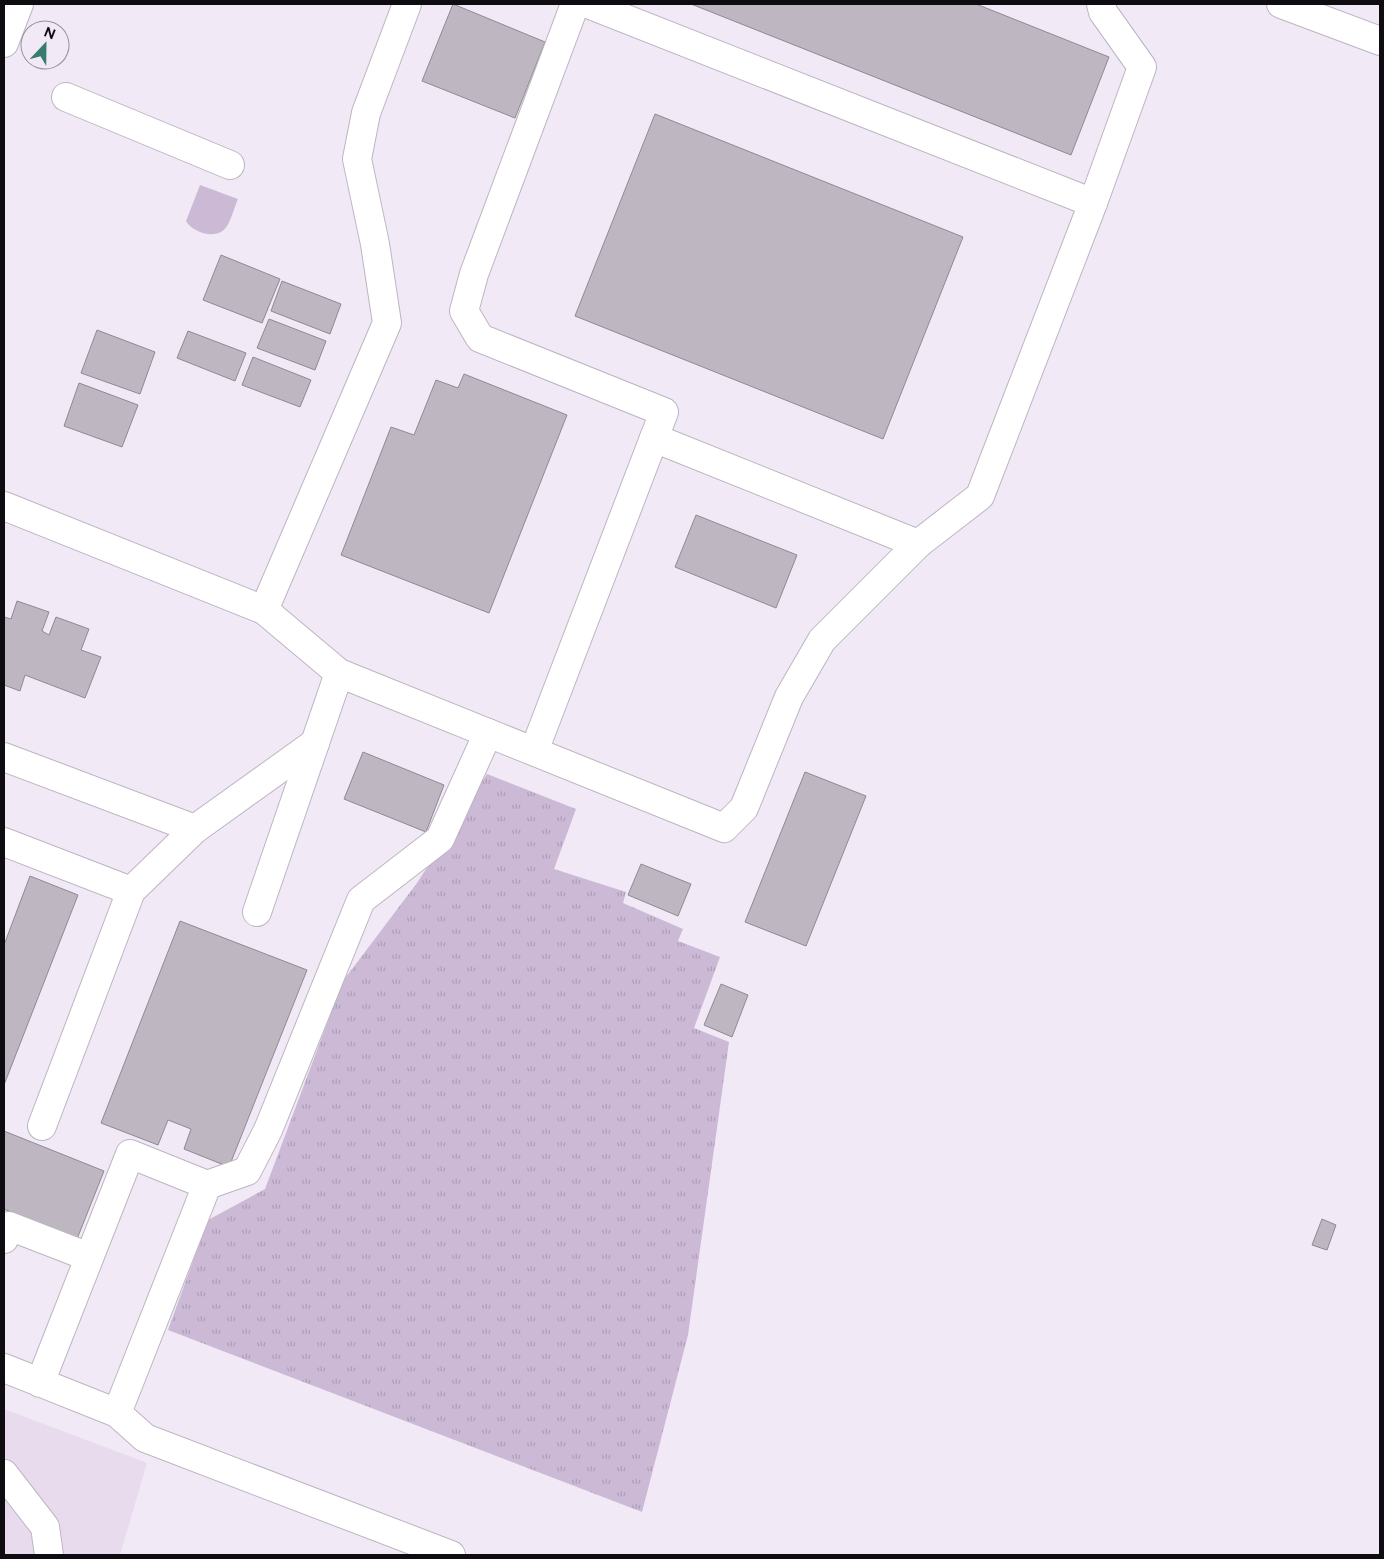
<svg xmlns="http://www.w3.org/2000/svg" width="1384" height="1559" font-family="Figtree,sans-serif">
  <defs>
    <pattern id="grass-tufts" width="24" height="20" patternUnits="userSpaceOnUse" patternTransform="scale(1.25)"><rect width="24" height="20" fill="#ccb9d6"/><path d="M3 7l-1-3M5 7V3M7 7l1-3M15 17l-1-3M17 17v-4M19 17l1-3" fill="none" stroke="#ae9eb7"/></pattern>
  </defs>
  <rect width="100%" height="100%" fill="#f1e9f5"/>
  <polygon fill="#e8dbee" points="4,1409 147,1463 120,1555 4,1555"/>
  <polygon fill="url(#grass-tufts)" points="487,774 576,809 554,869 626,892 623,903 683,929 678,941 720,957 694,1028 729,1042 688,1335 642,1512 168,1330 208,1220 265,1189 343,981 417,883"/>
  <path fill="#ccb9d6" d="M200,185l38,14c-4,9 -6,19 -11,27 -9,15 -34,7 -41,-5z"/>
  <g fill="#beb7c2" stroke="#908994">
    <polygon points="453,4 545,42 515,118 422,81"/>
    <polygon points="691,4 976,4 1109,57 1071,155"/>
    <polygon points="655,114 963,237 883,439 575,316"/>
    <polygon points="221,255 280,279 262,323 203,300"/>
    <polygon points="282,281 341,304 330,334 271,311"/>
    <polygon points="269,319 326,341 315,370 257,348"/>
    <polygon points="97,330 155,352 140,394 81,373"/>
    <polygon points="188,331 246,353 235,381 177,358"/>
    <polygon points="253,357 311,380 300,407 242,385"/>
    <polygon points="464,374 567,415 489,613 341,555 391,427 414,435 436,380 458,388"/>
    <polygon points="79,383 138,405 122,447 64,426"/>
    <polygon points="696,515 797,555 776,608 675,567"/>
    <polygon points="17,601 49,612 42,631 49,635 56,617 89,629 81,650 101,657 85,698 25,675 20,691 4,685 4,617 11,619"/>
    <polygon points="363,752 444,785 426,832 344,799"/>
    <polygon points="805,772 866,796 806,946 745,922"/>
    <polygon points="641,864 691,884 678,916 628,895"/>
    <polygon points="30,876 78,895 4,1085 4,945"/>
    <polygon points="180,921 307,970 229,1167 184,1149 191,1129 168,1120 158,1145 101,1123"/>
    <polygon points="721,984 748,995 732,1037 704,1025"/>
    <polygon points="4,1131 104,1171 77,1239 4,1209"/>
    <polygon points="1322,1219 1336,1225 1327,1250 1312,1245"/>
  </g>
  <g fill="none" stroke-linecap="round" stroke-linejoin="round">
    <defs>
      <g id="minor">
        <polyline points="1281,4 1380,41"/>
        <polyline points="4,43 19,4"/>
        <polyline points="66,97 230,165"/>
        <polyline points="1093,203 1142,67 1103,12 1101,4"/>
        <polyline points="654,438 918,544"/>
        <polyline points="4,506 264,610 339,673 724,828 744,808 789,697 822,640 918,544 980,496 1093,203 588,4"/>
        <polyline points="264,610 387,323 375,244 357,159 366,113 407,4"/>
        <polyline points="534,751 664,412 480,338 464,311 474,274 575,4"/>
        <polyline points="4,757 195,829"/>
        <polyline points="4,842 131,891"/>
        <polyline points="257,912 339,673"/>
        <polyline points="42,1126 131,891 195,829 315,743"/>
        <polyline points="207,1185 247,1171 268,1130 361,900 440,839 488,733"/>
        <polyline points="4,1239 9,1226 89,1257"/>
        <polyline points="4,1368 117,1413 207,1185 130,1154 40,1383"/>
        <polyline points="117,1413 145,1438 451,1555"/>
        <polyline points="4,1474 45,1527 49,1555"/>
      </g>
    </defs>
    <use href="#minor" stroke="#bdb5c1" stroke-width="30"/>
    <use href="#minor" stroke="#fff" stroke-width="28"/>
  </g>
  <rect width="1384" height="1559" fill="none" stroke="#0e0c10" stroke-width="10"/>
  <g transform="translate(45 45) rotate(22)"><circle r="24" fill="#f1e9f5" stroke="#969199"/>
  <path d="M0-4L9 19L0 12L-9 19Z" fill="#387c70"/>
  <text y="-8" font-size="14" font-weight="bold" text-anchor="middle" fill="#0e0c10">N</text>
  </g>
</svg>
